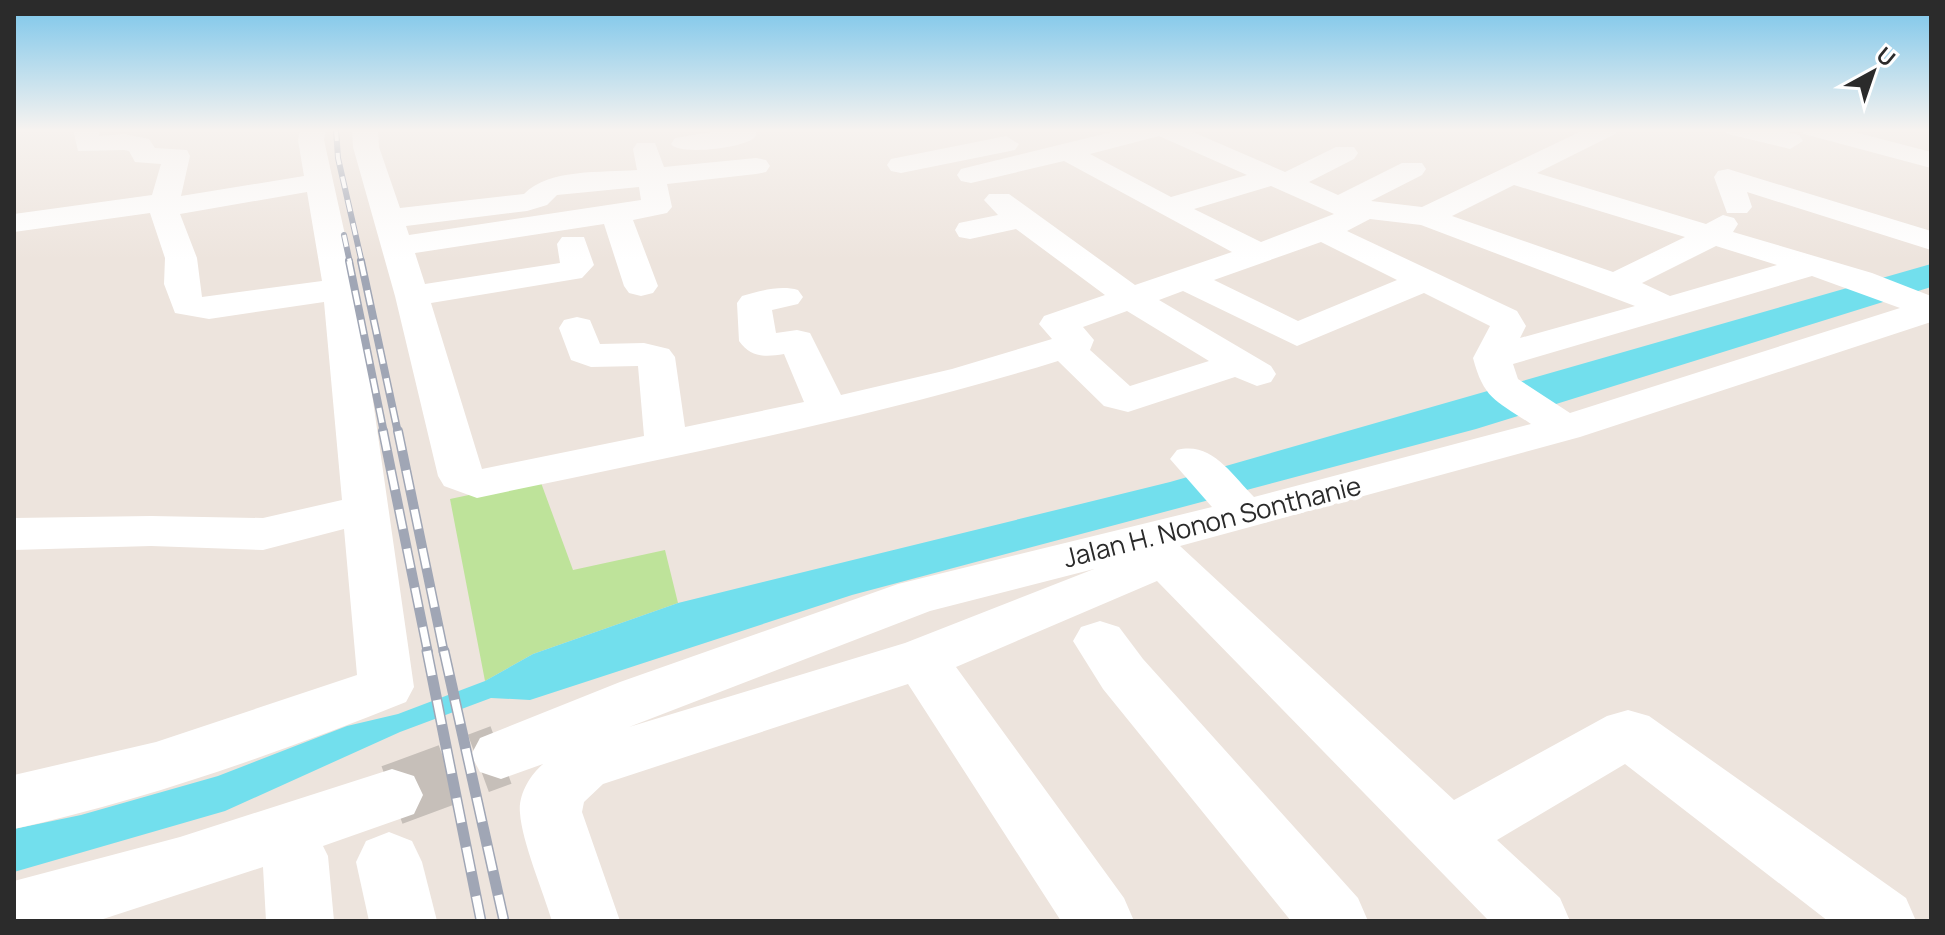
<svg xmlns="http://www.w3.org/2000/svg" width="1945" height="935" font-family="Manrope,sans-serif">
  <rect width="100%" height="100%" fill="#ede4dd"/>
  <polygon fill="#bee39a" points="540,480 573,570 665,550 678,603 533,654 485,681 450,499"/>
  <polygon fill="#72dfed" points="1931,264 1931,287 1476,429 852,595 530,700 491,698 400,732 225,811 14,872 14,829 81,815 218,776 347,726 398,714 485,681 533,654 678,603 1170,482"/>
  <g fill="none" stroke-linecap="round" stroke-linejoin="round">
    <polyline stroke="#c6bfb9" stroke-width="61" stroke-dasharray="61 31" stroke-linecap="butt" points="392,795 501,755"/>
    <g fill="#fff" fill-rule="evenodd">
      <path d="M73,129h26v7l25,-2 25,5 6,9 32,2 3,6 -9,40 123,-20 -6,-36 2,-11h26l-2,11 33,149 57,398 -8,15c-128,51 -257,97 -392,127v-54l142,-33 201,-67 -13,-146 -81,21 -112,-4 -137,4v-32l137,-2 112,2 79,-18 -18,-198 -115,17 -34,-6 -11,-29 1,-26 -15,-45 -136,19v-18l138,-19 9,-31 -26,-2 -6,-11 -5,-1 -46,1zM307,192l15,89 -120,16 -5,-39 -17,-44z"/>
      <path d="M352,129h26l1,18 21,61 124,-14c25,-26 78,-21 113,-24l-4,-21 4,-6h18l9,24 92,-9 10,2 4,6 -4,6 -10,2 -89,10 5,23 -5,6 -34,7 25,66 -5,7 -12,3 -12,-3 -5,-7 -20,-62 -189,29 10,31 135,-21 -3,-19 5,-7h22l10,28 -12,13 -151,25 51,166 162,-33 -6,-70 -47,1 -20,-7 -12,-32 5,-8 13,-3 13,3 10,24 44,-1 25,6 6,8 10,70 119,-25 -20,-48c-18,3 -33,4 -45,-13l-2,-38 5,-7c18,-5 38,-11 56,-6l5,7 -5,7 -26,6 4,23 21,-3 13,3 31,62 111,-26 100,-30 -13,-15 5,-8 61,-21 -89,-66 -46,10 -11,-2 -4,-7 4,-7 39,-8 -14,-15 5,-6h20l126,91 97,-33 -168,-91 -93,22 -10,-2 -4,-6 4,-6 163,-40h62l99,43 51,-25h18l4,6 -4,6 -45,23 29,13 64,-32h20l4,6 -4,6 -51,26 51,6 164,-78h33l-4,5 -78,39 169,51 17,-9 11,3 4,6 -5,8 139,41 59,23v26l-351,115 -400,109 274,254 153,-84 21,-6 21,6 257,182 10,23h-88l-203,-157 -128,76 63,58 10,23h-81l-332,-340 -201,86 168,231 10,23h-73l-153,-237 -305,100 -19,18 -2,10 38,109h-68c-9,-30 -30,-79 -32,-108 -2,-18 10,-38 23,-49l-42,15 -21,-7 -9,-17 9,-17 140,-56 278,-98 314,-77 -42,-48 7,-9c35,-9 54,24 77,47l277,-73c-34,-23 -47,-24 -58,-66l17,-32 -66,-33 -127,53 -114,-55 -24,9 112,66 5,8 -5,8 -14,4 -22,-9 -107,35 -24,-6 -46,-45c-191,59 -386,95 -581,137l-33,-12 -6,-10 -43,-180 -42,-149zM1159,136l88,39 -76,22 -81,-43zM1514,185l171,52 -72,35 -161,-56zM1271,186l63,28 -73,28 -67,-33zM639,187l2,13 -232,35 -3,-9 121,-15 20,-6 10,-10zM1370,219l51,6 214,81 -115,32 6,-12 -9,-15 -170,-80zM1321,242l76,38 -99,41 -84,-41zM1716,246l61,19 -107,31 -28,-13zM1812,276l88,32 -330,105 -52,-34 -5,-15zM1127,311l82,50 -79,25 -40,-36 4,-10 -11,-13zM1094,569l-189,74 -276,84 301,-116z"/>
      <path d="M730,129h26v7c-8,12 -77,20 -85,8l4,-6z"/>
      <polygon points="1724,129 1771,129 1799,135 1803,141 1790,149 1728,134"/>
      <polygon points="1800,129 1843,129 1931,152 1931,168 1804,134"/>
      <polygon points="1006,136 1019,144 1015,150 901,173 891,171 887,165 891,159"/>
      <polygon points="1728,169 1931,231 1931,250 1747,192 1752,207 1747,213 1727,213 1714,177 1718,171"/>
      <polygon points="1100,621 1119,627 1143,659 1358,898 1368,921 1291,921 1103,689 1073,641 1081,627"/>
      <polygon points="392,769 414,776 423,795 414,814 323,846 328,856 334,921 266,921 263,867 97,921 14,921 14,881 180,837"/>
      <polygon points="389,832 412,841 422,862 437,921 369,921 356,862 366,841"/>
    </g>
    <defs>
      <g id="rail-far3">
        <polyline points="336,129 338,158 362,263"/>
        <polyline points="344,235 350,263"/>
      </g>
      <g id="rail-far2">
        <polyline points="349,261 384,433"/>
        <polyline points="361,261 398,433"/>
      </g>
      <g id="rail-far1">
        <polyline points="383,431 428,653"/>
        <polyline points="398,431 444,653"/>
      </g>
      <g id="rail">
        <polyline points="427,651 481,921"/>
        <polyline points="444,651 504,921"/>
      </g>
    </defs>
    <use href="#rail-far3" stroke="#a0a6b5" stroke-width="6"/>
    <use href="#rail-far2" stroke="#a0a6b5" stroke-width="8"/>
    <use href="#rail-far1" stroke="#a0a6b5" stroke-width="10"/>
    <use href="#rail" stroke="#a0a6b5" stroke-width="11"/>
    <use href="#rail-far3" stroke="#fff" stroke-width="4" stroke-dasharray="12" stroke-linecap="butt"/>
    <use href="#rail-far2" stroke="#fff" stroke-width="5" stroke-dasharray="15" stroke-linecap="butt"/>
    <use href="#rail-far1" stroke="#fff" stroke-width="7" stroke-dasharray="20" stroke-linecap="butt"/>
    <use href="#rail" stroke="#fff" stroke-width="8" stroke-dasharray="25" stroke-linecap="butt"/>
  </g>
  <linearGradient id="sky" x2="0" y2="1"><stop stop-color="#79c5ea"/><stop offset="0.5" stop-color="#f7f3f0"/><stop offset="1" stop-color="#f7f3f0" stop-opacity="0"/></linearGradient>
  <rect width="1945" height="260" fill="url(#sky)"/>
  <g text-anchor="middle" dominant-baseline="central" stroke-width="8" stroke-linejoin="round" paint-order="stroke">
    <g font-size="26" fill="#2b2b2b" stroke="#fff">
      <text transform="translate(1212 521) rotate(-14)">Jalan H. Nonon Sonthanie</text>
    </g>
  </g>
  <rect width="1945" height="935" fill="none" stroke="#2b2b2b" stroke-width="32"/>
  <g transform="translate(1873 72) rotate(40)" stroke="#ffffff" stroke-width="6" paint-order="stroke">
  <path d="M0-6L14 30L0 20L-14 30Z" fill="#2b2b2b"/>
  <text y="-12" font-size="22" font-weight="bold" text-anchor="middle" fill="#2b2b2b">U</text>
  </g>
</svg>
